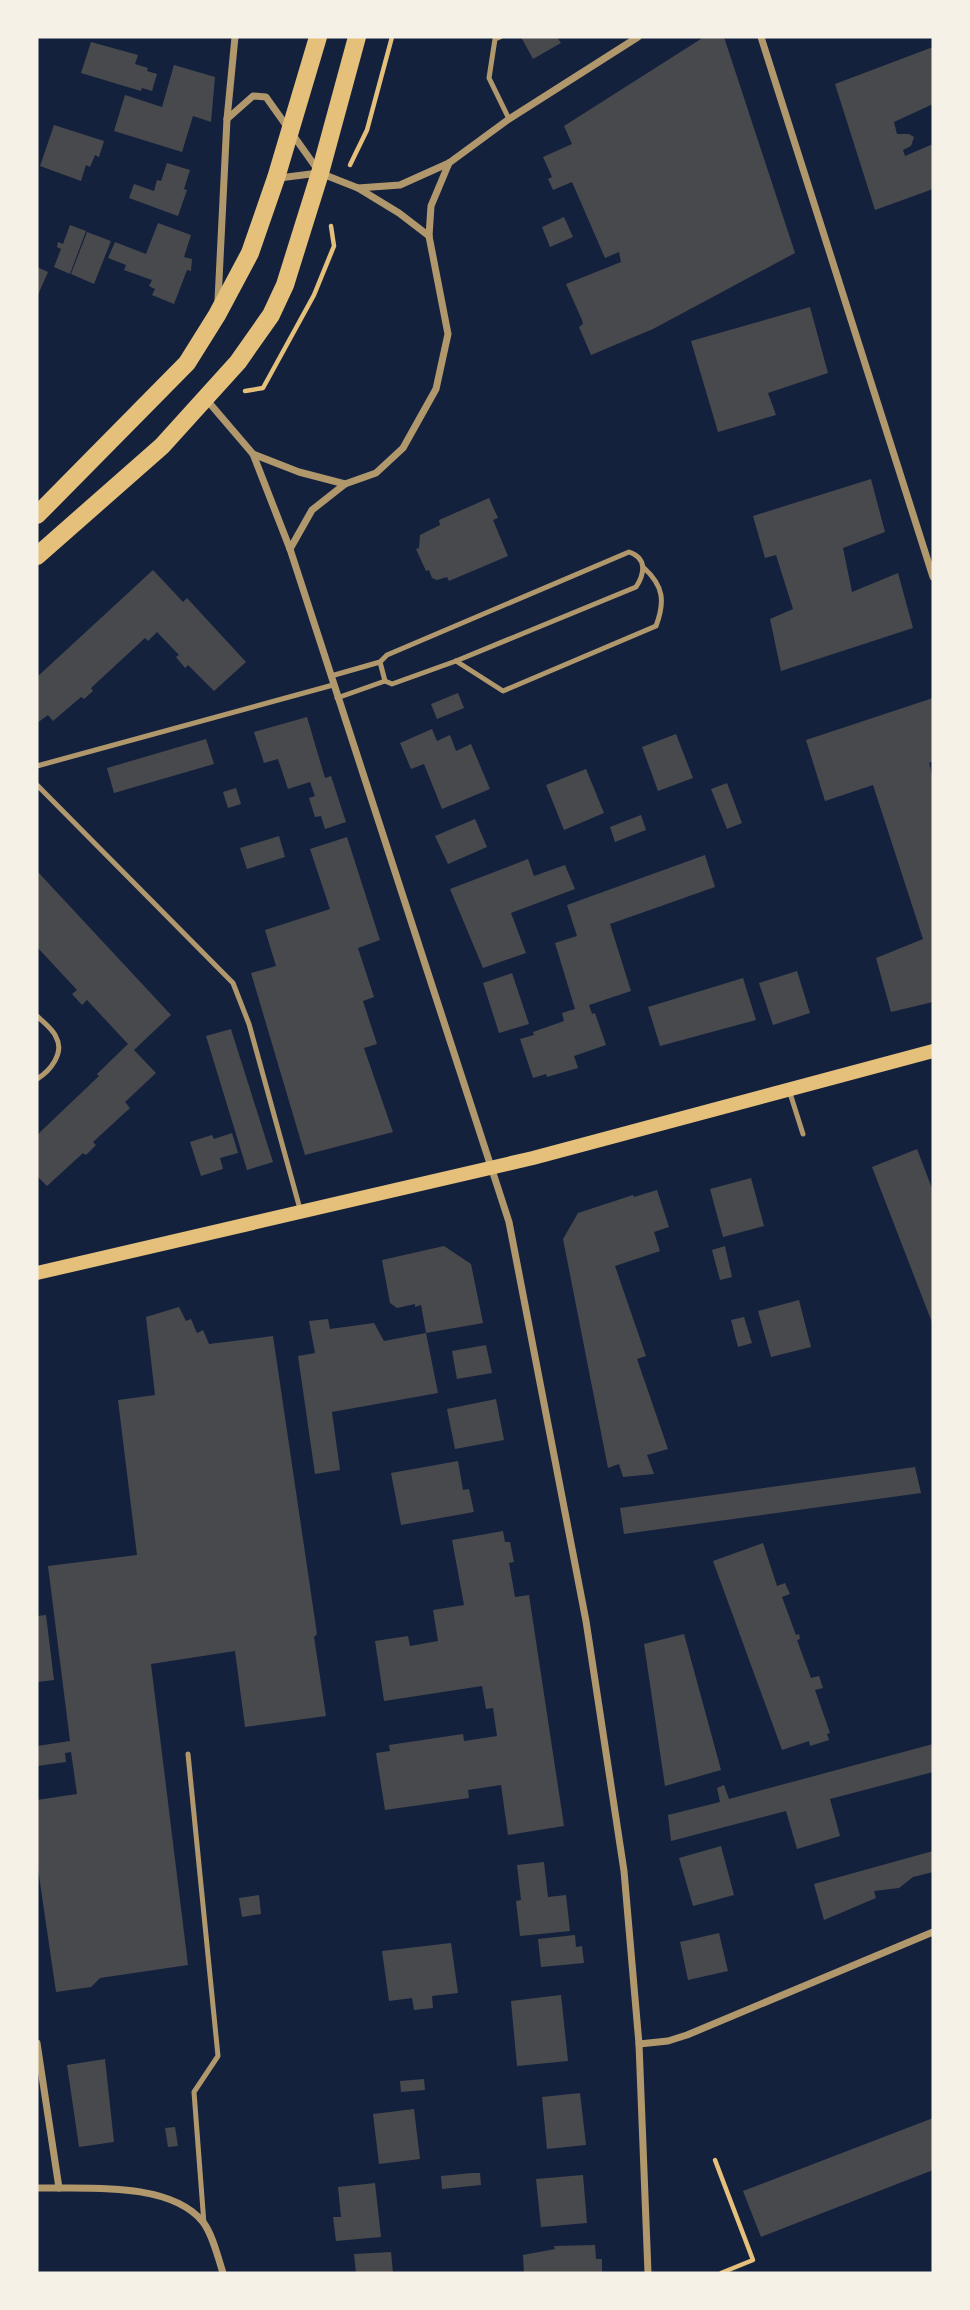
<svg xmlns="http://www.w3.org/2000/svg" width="970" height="2310" font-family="'Space Grotesk',sans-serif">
  <rect width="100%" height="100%" fill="#14213d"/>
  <g fill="#48494c">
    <polygon points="521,37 557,37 561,43 533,59"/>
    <polygon points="704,37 724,37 795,253 653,329 591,355 579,327 583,324 582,320 566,284 621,262 619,252 605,258 572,182 553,190 548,179 552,177 543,157 572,144 564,126"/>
    <polygon points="91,42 138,55 135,64 148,68 147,71 157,74 152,91 142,88 141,91 81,73"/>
    <polygon points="933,47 933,104 894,122 897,134 909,134 914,137 911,146 903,150 905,156 933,144 933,189 875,210 835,84"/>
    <polygon points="174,65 215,77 211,122 193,116 182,152 114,131 125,95 162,107"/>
    <polygon points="54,125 104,141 99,157 95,155 90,167 86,165 81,181 40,166"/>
    <polygon points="167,163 190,170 184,189 187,190 178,216 129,198 134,184 154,191 157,180 161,181"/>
    <polygon points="564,217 573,237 550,247 542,227"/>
    <polygon points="158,223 191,235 184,257 192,259 191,271 187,270 174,304 152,295 155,289 149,286 152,280 124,270 126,265 108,258 115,242 146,254"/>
    <polygon points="70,225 86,231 70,274 54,267 61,249 57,247 58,242 63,244"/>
    <polygon points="87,232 111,241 94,284 71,274"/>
    <polygon points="37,267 48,272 37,297"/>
    <polygon points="810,307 828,373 768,393 776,415 718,432 691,341"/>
    <polygon points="871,479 885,532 843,548 852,592 898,573 913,628 781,671 770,619 793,609 776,555 765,558 753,516"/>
    <polygon points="489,498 498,518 493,520 508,556 449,581 447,577 437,580 432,578 429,570 426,571 416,549 419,548 420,535 440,525 439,520"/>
    <polygon points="153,570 183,602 187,598 246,662 214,691 188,665 185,668 176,657 179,655 157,632 148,641 145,638 91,688 93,691 84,699 81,697 53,721 48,715 37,723 37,677"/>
    <polygon points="458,693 464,708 437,719 431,704"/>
    <polygon points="933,698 933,761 929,763 933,778 933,1002 891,1012 876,958 923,939 873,785 825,801 806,740"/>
    <polygon points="307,717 325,778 331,776 346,822 325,829 321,816 315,817 309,798 315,796 310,782 288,789 278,759 264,763 254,732"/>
    <polygon points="432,729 437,741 450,735 456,751 471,744 490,789 442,809 424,764 411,769 400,743"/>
    <polygon points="676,734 693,778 658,791 642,747"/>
    <polygon points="206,739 214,764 114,793 107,768"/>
    <polygon points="586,769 604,813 564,830 546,785"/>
    <polygon points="727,783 742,823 727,829 711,789"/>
    <polygon points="236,788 241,804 228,808 223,792"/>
    <polygon points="641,815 646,830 615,842 610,827"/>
    <polygon points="475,819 487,847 448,864 435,836"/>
    <polygon points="279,836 285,857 247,869 240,848"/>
    <polygon points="347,837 380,940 358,948 374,997 363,1001 377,1044 364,1048 393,1132 305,1155 251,973 276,966 265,930 330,909 310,849"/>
    <polygon points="705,855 715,887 610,924 631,991 589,1005 592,1014 595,1013 606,1045 574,1056 578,1068 547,1077 546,1074 533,1078 520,1039 534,1035 533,1032 564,1021 562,1013 575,1009 555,943 577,936 567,905"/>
    <polygon points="528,859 534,876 565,865 575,889 511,913 526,953 483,968 450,889"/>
    <polygon points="37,871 171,1015 134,1050 156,1073 125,1102 130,1108 93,1142 96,1145 86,1155 83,1153 47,1186 37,1176 37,1135 99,1076 97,1074 128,1044 87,1000 82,1005 72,994 77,990 37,947"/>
    <polygon points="797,971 810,1013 773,1025 759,983"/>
    <polygon points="512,973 529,1024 499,1033 483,983"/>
    <polygon points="743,978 756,1020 660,1046 648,1007"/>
    <polygon points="231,1029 273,1162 247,1170 206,1036"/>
    <polygon points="232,1133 238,1153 220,1158 223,1169 201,1176 190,1142 212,1135 214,1139"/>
    <polygon points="917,1149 933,1191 933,1325 872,1167"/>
    <polygon points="751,1178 764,1226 723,1237 710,1189"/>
    <polygon points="657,1190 669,1227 654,1232 660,1251 615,1266 646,1356 637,1359 668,1449 647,1455 654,1474 623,1477 619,1464 608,1468 563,1239 578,1213 633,1195 634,1197"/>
    <polygon points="444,1246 471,1264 483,1323 426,1333 421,1305 415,1307 415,1304 397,1308 390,1303 382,1260"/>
    <polygon points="725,1246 732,1277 720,1280 712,1250"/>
    <polygon points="799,1300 811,1347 771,1357 758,1311"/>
    <polygon points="179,1307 186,1321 191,1319 197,1333 203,1330 209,1344 273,1336 317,1634 314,1637 326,1716 245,1727 235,1651 151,1664 188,1965 100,1978 91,1987 56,1992 37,1862 37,1800 77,1794 71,1752 65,1753 66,1762 37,1766 37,1746 70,1741 48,1566 137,1555 118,1400 155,1395 146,1317"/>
    <polygon points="744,1317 752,1343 738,1347 731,1320"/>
    <polygon points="328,1319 330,1329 374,1323 384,1341 426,1333 438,1393 332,1412 340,1470 315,1474 298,1356 315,1353 309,1321"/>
    <polygon points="486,1345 492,1373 457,1379 452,1351"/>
    <polygon points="496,1399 504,1440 455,1449 447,1409"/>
    <polygon points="458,1461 463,1490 469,1489 474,1512 401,1525 391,1473"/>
    <polygon points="915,1467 921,1493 624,1534 620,1508"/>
    <polygon points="503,1531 505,1542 510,1542 514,1562 509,1563 515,1597 529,1595 564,1826 508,1835 501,1785 468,1790 469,1798 385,1810 376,1753 390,1751 389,1745 463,1734 464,1741 497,1736 493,1708 486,1709 482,1686 384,1701 375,1641 408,1636 410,1646 438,1641 433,1610 464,1605 452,1540"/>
    <polygon points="763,1543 777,1586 785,1583 790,1594 782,1597 796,1635 799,1634 800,1639 797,1640 811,1678 819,1676 823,1688 815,1690 830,1733 827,1734 829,1740 810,1746 809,1741 782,1750 713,1561"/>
    <polygon points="46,1615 54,1680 37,1682 37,1616"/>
    <polygon points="684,1634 721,1770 665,1786 644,1644"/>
    <polygon points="933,1744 933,1772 830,1799 840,1836 797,1849 786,1811 671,1841 668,1815 720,1802 717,1788 724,1785 729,1799"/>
    <polygon points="721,1846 734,1895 693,1906 679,1858"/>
    <polygon points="933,1851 933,1872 913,1877 899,1888 874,1891 876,1898 824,1920 814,1884"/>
    <polygon points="544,1862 548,1897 566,1895 570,1931 520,1936 516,1901 521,1900 517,1865"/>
    <polygon points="259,1895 261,1914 242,1917 239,1898"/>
    <polygon points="719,1933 728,1971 688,1980 680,1942"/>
    <polygon points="575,1935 576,1947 582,1946 584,1963 541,1967 538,1939"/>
    <polygon points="451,1943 458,1993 432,1996 433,2008 414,2010 412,1998 389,2001 382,1951"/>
    <polygon points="561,1995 568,2061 517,2066 511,2001"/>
    <polygon points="105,2059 114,2142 79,2147 67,2065"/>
    <polygon points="424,2079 425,2090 401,2092 400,2081"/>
    <polygon points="580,2093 586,2145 547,2149 542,2097"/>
    <polygon points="414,2109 420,2159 379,2164 373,2114"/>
    <polygon points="933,2118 933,2170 761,2237 743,2191"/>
    <polygon points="175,2127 178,2146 168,2147 165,2128"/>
    <polygon points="472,2173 480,2173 481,2185 442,2189 441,2176"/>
    <polygon points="583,2175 587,2223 541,2227 536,2179"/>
    <polygon points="375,2183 381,2237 336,2241 333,2217 341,2217 338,2187"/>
    <polygon points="595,2245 596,2259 602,2259 602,2273 524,2273 523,2255 555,2249 554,2246"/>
    <polygon points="391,2252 393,2273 356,2273 354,2254"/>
  </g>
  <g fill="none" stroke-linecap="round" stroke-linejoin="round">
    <g stroke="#e5c07b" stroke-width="4.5">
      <polyline points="350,165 367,130 392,37"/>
      <polyline points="245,391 263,388 314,295 334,246 331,226"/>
      <polyline points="715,2160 753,2260 721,2273"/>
    </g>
    <g stroke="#b1986c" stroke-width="5">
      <polyline points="500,37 495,39 489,78 509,119"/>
      <path d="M456,661l47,30 153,-65c9,-24 8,-40 -12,-58"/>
      <polyline points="380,662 385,681"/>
      <path d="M331,676l49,-14 7,-7 242,-103c18,6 16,21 7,35l-180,74 -64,23 -7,-3 -48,17"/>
      <polyline points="37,766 333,685"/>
      <polyline points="37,785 233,983 249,1024 300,1209"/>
      <path d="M37,1016c6,6 16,13 19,21 9,16 -6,34 -19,42"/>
      <polyline points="789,1090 803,1134"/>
      <polyline points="188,1754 218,2056 194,2092 204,2224"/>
    </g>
    <g stroke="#b1986c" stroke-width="7">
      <polyline points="761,37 933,577"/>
      <polyline points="227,119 253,96 266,97 320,173 358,188 399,213 429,236"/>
      <polyline points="279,178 319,173"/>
      <polyline points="358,188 400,185 449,163 509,119 638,37"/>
      <polyline points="218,300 227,119 235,37"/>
      <polyline points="206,399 253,454 290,549 509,1222 586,1621 624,1871 639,2044 648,2273"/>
      <polyline points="253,454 299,472 345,484"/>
      <polyline points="290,549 312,510 345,484 376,473 403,448 436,389 448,334 429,236 431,206 449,163"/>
      <polyline points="37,2043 59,2188"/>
      <polyline points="639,2044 668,2041 687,2035 933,1932"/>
      <path d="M37,2188c49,1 133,-7 166,34 10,13 15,36 20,51"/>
    </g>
    <polyline stroke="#e5c07b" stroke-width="14" points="37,1273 533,1158 933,1051"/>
    <g stroke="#e5c07b" stroke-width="18">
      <polyline points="37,515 187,363 217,315 250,253 276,178 318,37"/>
      <polyline points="37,556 162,446 238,362 271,315 285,285 320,173 357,37"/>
    </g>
  </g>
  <rect width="970" height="2310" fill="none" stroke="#f6f1e7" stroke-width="77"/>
</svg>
